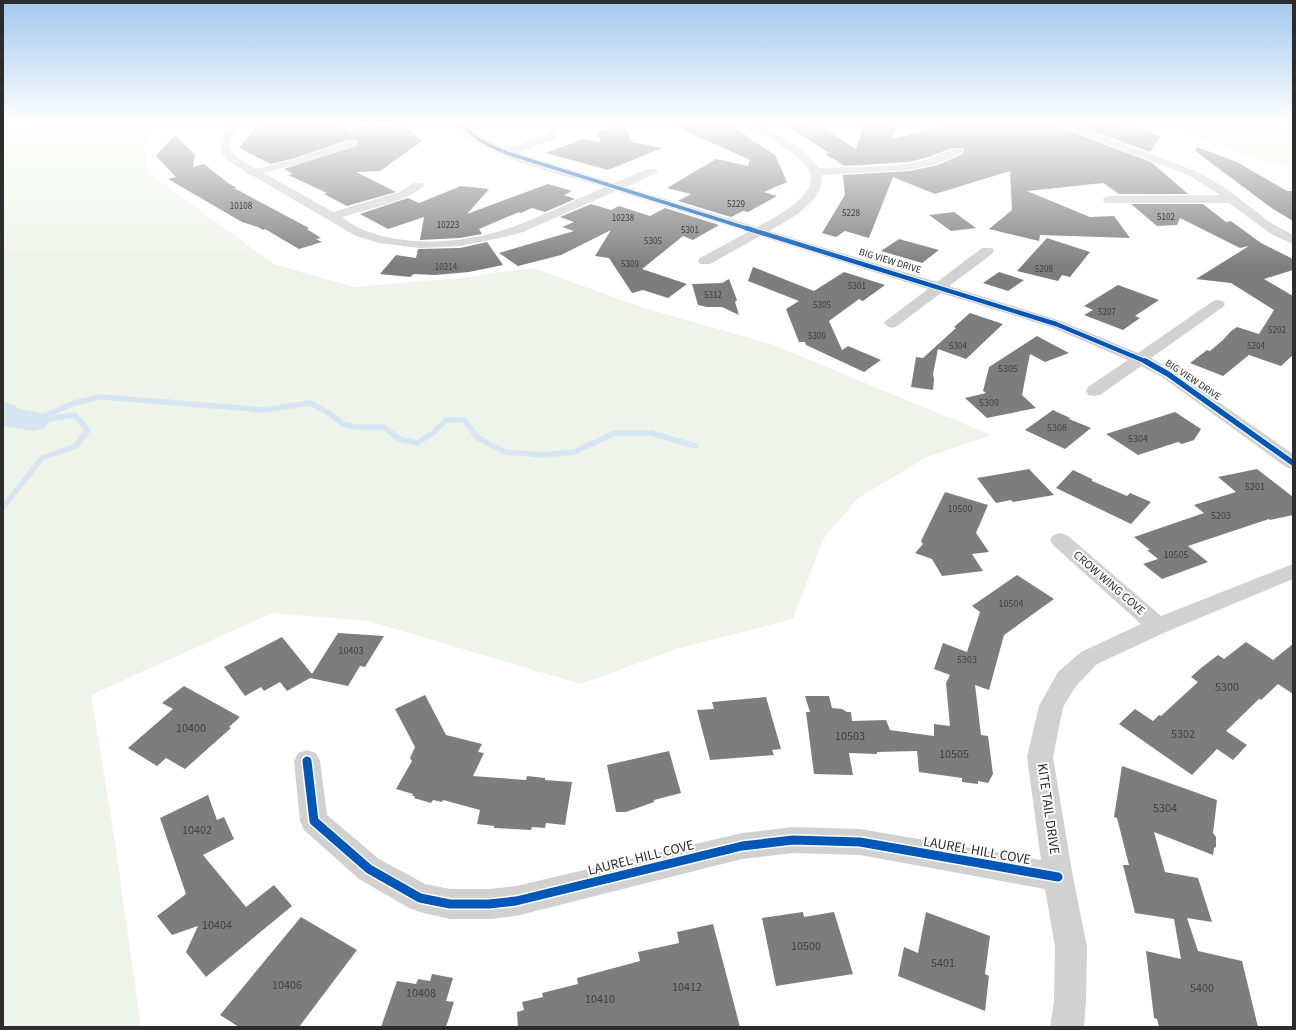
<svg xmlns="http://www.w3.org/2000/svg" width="1296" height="1030" font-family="'Source Sans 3',sans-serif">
  <rect width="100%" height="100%" fill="#fff"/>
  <g fill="#eff4ea">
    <polygon points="3,124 169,124 144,144 147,167 156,178 273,264 354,287 459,278 533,268 641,307 771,344 991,435 927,457 858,498 823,539 793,619 676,649 581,684 368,621 272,613 91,695 114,835 141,1027 3,1027"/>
    <polygon points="1151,124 1293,124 1293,169"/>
  </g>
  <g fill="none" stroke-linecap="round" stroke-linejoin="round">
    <g stroke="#d6e5f2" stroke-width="5.5">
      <polyline points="34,421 74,403 101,397 265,410 310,403 329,413 343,424 358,427 384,427 399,439 417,443 433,433 446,420 464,420 478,438 505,452 543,455 574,452 615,433 651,433 695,446"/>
      <polyline points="3,507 42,458 76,446 88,430 75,415 42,420"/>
    </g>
    <polygon fill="#d6e5f2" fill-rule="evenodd" points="3,402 14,405 19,409 45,414 50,421 45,428 34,431 3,426"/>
  </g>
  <g fill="#7d7d7d">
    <polygon points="259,124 340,124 350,132 367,124 399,128 405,127 422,141 380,171 356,172 396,192 347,206 324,194 327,193 288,175 293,174 284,169 356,146 358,144 357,140 348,140 295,158 271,164 239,148"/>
    <polygon points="622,124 624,124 632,142 662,148 608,170 546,153 583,139 601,142 597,131 605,130"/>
    <polygon points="671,124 728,124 775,155 787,182 764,192 777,196 748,212 743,211 731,217 678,201 691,194 667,188 716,159 748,166 750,160"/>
    <polygon points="785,124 813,124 824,130 827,130 856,149 864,124 895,124 892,139 933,129 942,129 943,124 1057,124 1059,127 1151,162 1188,194 1119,194 1103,183 1027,191 1090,217 1114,216 1130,238 1040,235 1039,241 989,229 1012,210 1010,171 935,194 893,177 869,238 845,231 836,237 822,233 845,195 843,175 910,171 938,165 963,154 964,150 962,148 952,148 925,158 909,162 845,166 825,154 829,153"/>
    <polygon points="1074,124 1122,124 1161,136 1150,152"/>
    <polygon points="175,135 195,155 193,167 204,164 228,183 237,188 234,188 309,228 307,229 321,238 316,239 322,242 299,249 265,229 263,230 258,227 242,222 168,179 176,177 156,156"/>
    <polygon points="1197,147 1237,162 1287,191 1293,191 1293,221 1273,209 1195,151"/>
    <polygon points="548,184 572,191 564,195 575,199 545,212 532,208 521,213 519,212 479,229 482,234 460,238 420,240 424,217 388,229 360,214 408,198 419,203 461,186 489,189 467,214"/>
    <polygon points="591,204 611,210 619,206 650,216 665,208 719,225 693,240 683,236 642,269 687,284 668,298 643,290 632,293 609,258 595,256 611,230 561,255 518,266 499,253 574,231 562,227 574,222 560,217"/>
    <polygon points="1131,204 1203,204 1226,222 1231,221 1261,243 1293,259 1293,270 1264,279 1293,296 1293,355 1281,366 1249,355 1223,376 1190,363 1207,350 1210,351 1223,340 1231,331 1237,327 1259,334 1274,310 1231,283 1196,279 1249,246 1240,248 1180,218 1177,225 1157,226"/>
    <polygon points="954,212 976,228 951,231 929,215"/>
    <polygon points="1047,238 1090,252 1070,277 1062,275 1058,281 1017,271"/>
    <polygon points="899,239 939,250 922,263 881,251"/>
    <polygon points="487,242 503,265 469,272 435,275 414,274 410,277 380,274 396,255 416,258 418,249 460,248"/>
    <polygon points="753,267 814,291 844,272 885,285 863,301 859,299 829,321 842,350 848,346 881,360 864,372 806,345 805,342 799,342 786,309 799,301 748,281"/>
    <polygon points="999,272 1024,280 1008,291 983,283"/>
    <polygon points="729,279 737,300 735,302 739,315 722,307 707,307 698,305 692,284 722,283"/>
    <polygon points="1118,285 1159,300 1135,316 1140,318 1123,330 1084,315 1093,310 1084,306"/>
    <polygon points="970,313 1003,324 966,359 938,349 933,374 934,379 933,390 911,387 916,357 923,358 956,328 954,327"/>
    <polygon points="1037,336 1069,353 1045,362 1030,354 1022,395 1036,408 987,418 965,398 986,393 983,391 989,367"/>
    <polygon points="1053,410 1070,418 1069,419 1091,428 1065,449 1025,430"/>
    <polygon points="1175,412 1201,429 1194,440 1182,444 1178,442 1138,455 1106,434"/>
    <polygon points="1029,469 1054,495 1013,502 1011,500 996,503 977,478"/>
    <polygon points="1257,469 1293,497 1293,515 1270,520 1269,519 1188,546 1208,562 1162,579 1143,564 1158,559 1147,550 1150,550 1134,537 1204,513 1194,505 1236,492 1218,477"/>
    <polygon points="1073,470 1092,479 1092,481 1127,496 1130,493 1151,502 1131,524 1056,488"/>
    <polygon points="945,492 988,505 976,533 989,552 972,554 983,571 942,576 932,559 915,553 923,544 921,541"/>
    <polygon points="1017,575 1054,599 1004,635 989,690 975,685 981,735 988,736 993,774 988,783 978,781 978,784 962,782 962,778 919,772 917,751 877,752 877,754 849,753 853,775 814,774 806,712 810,712 805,696 829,696 832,708 842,709 847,712 851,712 852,721 886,720 890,730 934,736 934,724 950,726 946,683 950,675 934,669 943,643 967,652 980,612 972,606"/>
    <polygon points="338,633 384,636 365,667 360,666 348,686 310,678 287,691 280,682 264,691 261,687 245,696 224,667 282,637 312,674"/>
    <polygon points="1246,642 1273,660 1293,644 1293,694 1278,684 1261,700 1259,699 1226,731 1247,745 1233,760 1217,749 1192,775 1119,724 1135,709 1153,721 1159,715 1161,716 1198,682 1191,677 1201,668 1218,655 1224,659"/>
    <polygon points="184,686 240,717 229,727 231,728 185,769 166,758 157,766 128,748 173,709 162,703"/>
    <polygon points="425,695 446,735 482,744 478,752 484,753 473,776 526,780 527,776 545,778 545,780 572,782 565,825 546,823 545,828 532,827 531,830 494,828 494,826 477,824 480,810 443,800 442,802 433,800 431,803 414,798 415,796 412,796 413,794 396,789 412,761 410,758 415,747 395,709"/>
    <polygon points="766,697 781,749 772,750 774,755 710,760 697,710 714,709 712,702"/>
    <polygon points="669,751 681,793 654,800 654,802 626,812 616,812 607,765"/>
    <polygon points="1122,766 1217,800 1213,833 1216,837 1216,847 1214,848 1213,855 1154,832 1165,872 1198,878 1212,922 1187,918 1198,951 1242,961 1258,1027 1159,1027 1157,1019 1154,1018 1146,951 1181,959 1174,919 1135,913 1123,865 1129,865 1117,818 1114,817"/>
    <polygon points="208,795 217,820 224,817 234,839 203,855 246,907 274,885 292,906 206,977 186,952 198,926 172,935 157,916 186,894 160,818"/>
    <polygon points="803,912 804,917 834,912 853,974 776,986 762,918"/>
    <polygon points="926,912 990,936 985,974 989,976 985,1011 898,976 904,947 918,953"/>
    <polygon points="301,917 357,950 299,1027 239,1027 220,1015"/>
    <polygon points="713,924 740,1027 518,1027 517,1012 524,1010 522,1002 543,997 542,993 578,984 577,978 640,961 638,952 679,943 677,932"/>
    <polygon points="432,974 453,978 446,1001 454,1002 446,1027 381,1027 397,981 416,984 418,979 430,981"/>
  </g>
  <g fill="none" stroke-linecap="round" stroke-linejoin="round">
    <g fill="#d1d1d1" fill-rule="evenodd">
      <path d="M233,124h10c-3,4 -8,8 -11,12 -9,17 13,26 24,33l39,-10 53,-18h8l1,2 -1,2 -53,18 -39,10 69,39 67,-20 14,-9h8l2,2c-11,15 -63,26 -82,32 7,5 15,11 24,14 45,17 104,12 149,-5 30,-11 60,-26 90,-39 -34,-10 -134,-33 -149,-63h10l12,11 29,14 39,-14 1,-5h8l1,7 -1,2 -38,14 97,30 34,-14h8l2,2 -2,2 -30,14 131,40c17,-9 64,-32 52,-57 -6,-14 -46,-35 -59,-44l-2,-2h11l32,19 17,12 11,13c34,-1 70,0 102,-7 11,-2 31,-15 41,-12l1,2 -1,2 -25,11 -27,6 -88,5c2,27 -33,45 -53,56l168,51 45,-34h10l2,3 -2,3 -43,32 112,35 77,32 75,-52 5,-1 5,1 2,3 -2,3 -72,51 23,13 119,83v15l-7,-2 -124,-90 -21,-11 -41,29 -6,1 -6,-1 -2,-4 2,-4 40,-27 -77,-33 -110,-34 -44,33 -5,2 -5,-2 -3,-3 3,-3 41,-31 -168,-53 -50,28h-10l-2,-3 2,-3 48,-26 -132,-41 -93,41 -19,5 -44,9 -40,2 -41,-5 -23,-7 -103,-60c-5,-1 -9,-5 -13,-8 -22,-12 -28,-26 -7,-44z"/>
      <polygon points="1058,124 1071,124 1198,172 1224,187 1271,223 1293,235 1293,244 1275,236 1263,228 1229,203 1105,203 1103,200 1105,197 1109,196 1220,195 1190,176 1060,126"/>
      <polygon points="1060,533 1067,535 1161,616 1293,564 1293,579 1166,632 1097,664 1076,686 1063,707 1053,757 1073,877 1087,947 1086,1001 1084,1027 1050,1027 1054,1001 1055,947 1045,889 860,855 793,853 742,859 516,916 489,919 450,919 420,912 409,908 359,879 304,830 300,821 294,761 298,753 307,750 316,753 320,761 327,815 379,859 425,884 450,889 489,889 516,886 742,833 793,827 860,829 1041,860 1027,757 1039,706 1058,672 1081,652 1141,624 1053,545 1050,540 1053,535"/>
    </g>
    <defs>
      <path id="cycleway-far3" d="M461,124c14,15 30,23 49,30l239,75"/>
      <polyline id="cycleway-far2" points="746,228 1056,324 1147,362"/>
      <polyline id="cycleway-far1" points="1145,361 1168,374 1293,463"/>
      <polyline id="cycleway" points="307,761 314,821 369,869 420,898 450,904 489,904 516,901 742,846 793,840 860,842 1058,877"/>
    </defs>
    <use href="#cycleway-far3" stroke="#fff" stroke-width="5"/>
    <use href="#cycleway-far2" stroke="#fff" stroke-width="6"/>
    <use href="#cycleway-far1" stroke="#fff" stroke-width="8"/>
    <use href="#cycleway" stroke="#fff" stroke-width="12"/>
    <use href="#cycleway-far3" stroke="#0057b8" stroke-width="3.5"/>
    <use href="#cycleway-far2" stroke="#0057b8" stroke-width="4.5"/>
    <use href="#cycleway-far1" stroke="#0057b8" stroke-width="5.5"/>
    <use href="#cycleway" stroke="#0057b8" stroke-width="9"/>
  </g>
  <linearGradient id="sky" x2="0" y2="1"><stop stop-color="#a1c8ec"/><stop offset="0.46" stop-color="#fff"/><stop offset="1" stop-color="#fff" stop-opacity="0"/></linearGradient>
  <rect width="1296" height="268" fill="url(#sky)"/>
  <g text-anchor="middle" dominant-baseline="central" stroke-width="4" stroke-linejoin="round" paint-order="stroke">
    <g font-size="9" fill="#404040">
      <text x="736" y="204">5229</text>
      <text x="241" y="206">10108</text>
      <text x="851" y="213">5228</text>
      <text x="1166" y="217">5102</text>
      <text x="623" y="218">10238</text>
      <text x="448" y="225">10223</text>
      <text x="690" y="230">5301</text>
      <text x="653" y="241">5305</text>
      <text x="630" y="264">5309</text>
      <text x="446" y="267">10214</text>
      <text x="1044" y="269">5208</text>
      <text x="857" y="286">5301</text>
      <text x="713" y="295">5312</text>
      <text x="822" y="305">5305</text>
      <text x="1107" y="312">5207</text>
      <text x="1277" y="330">5202</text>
      <text x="817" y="336">5309</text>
      <text x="958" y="346">5304</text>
      <text x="1256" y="346">5204</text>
    </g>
    <g font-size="10" fill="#2c2c2c" stroke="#fff">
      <text transform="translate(890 261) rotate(17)">BIG VIEW DRIVE</text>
      <text transform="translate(1193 380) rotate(34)">BIG VIEW DRIVE</text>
    </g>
    <g font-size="10" fill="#404040">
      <text x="1008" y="369">5305</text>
      <text x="989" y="403">5309</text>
      <text x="1057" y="428">5308</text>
      <text x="1138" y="439">5304</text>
      <text x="1255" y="487">5201</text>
      <text x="960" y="509">10500</text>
      <text x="1221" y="516">5203</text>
      <text x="1176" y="555">10505</text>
      <text x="1011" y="604">10504</text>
      <text x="351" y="651">10403</text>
      <text x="967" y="660">5303</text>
    </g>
    <g font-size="12" fill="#2c2c2c" stroke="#fff">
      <text transform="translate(1109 583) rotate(41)">CROW WING COVE</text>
    </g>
    <g font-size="12" fill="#404040">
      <text x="1227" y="687">5300</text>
      <text x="191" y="728">10400</text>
      <text x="1183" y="734">5302</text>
      <text x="850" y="736">10503</text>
      <text x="954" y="754">10505</text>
      <text x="1165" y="808">5304</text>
      <text x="197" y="830">10402</text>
      <text x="217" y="925">10404</text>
      <text x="806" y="946">10500</text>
      <text x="943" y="963">5401</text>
      <text x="287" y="985">10406</text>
      <text x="687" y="987">10412</text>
      <text x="1202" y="988">5400</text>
      <text x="421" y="993">10408</text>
      <text x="600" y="999">10410</text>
    </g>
    <g font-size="14" fill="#2c2c2c" stroke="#fff">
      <text transform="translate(1048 809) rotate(82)">KITE TAIL DRIVE</text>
      <text transform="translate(977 851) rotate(10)">LAUREL HILL COVE</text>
      <text transform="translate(641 858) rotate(-14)">LAUREL HILL COVE</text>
    </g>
  </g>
  <rect width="1296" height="1030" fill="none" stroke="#2c2c2c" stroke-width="8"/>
</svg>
